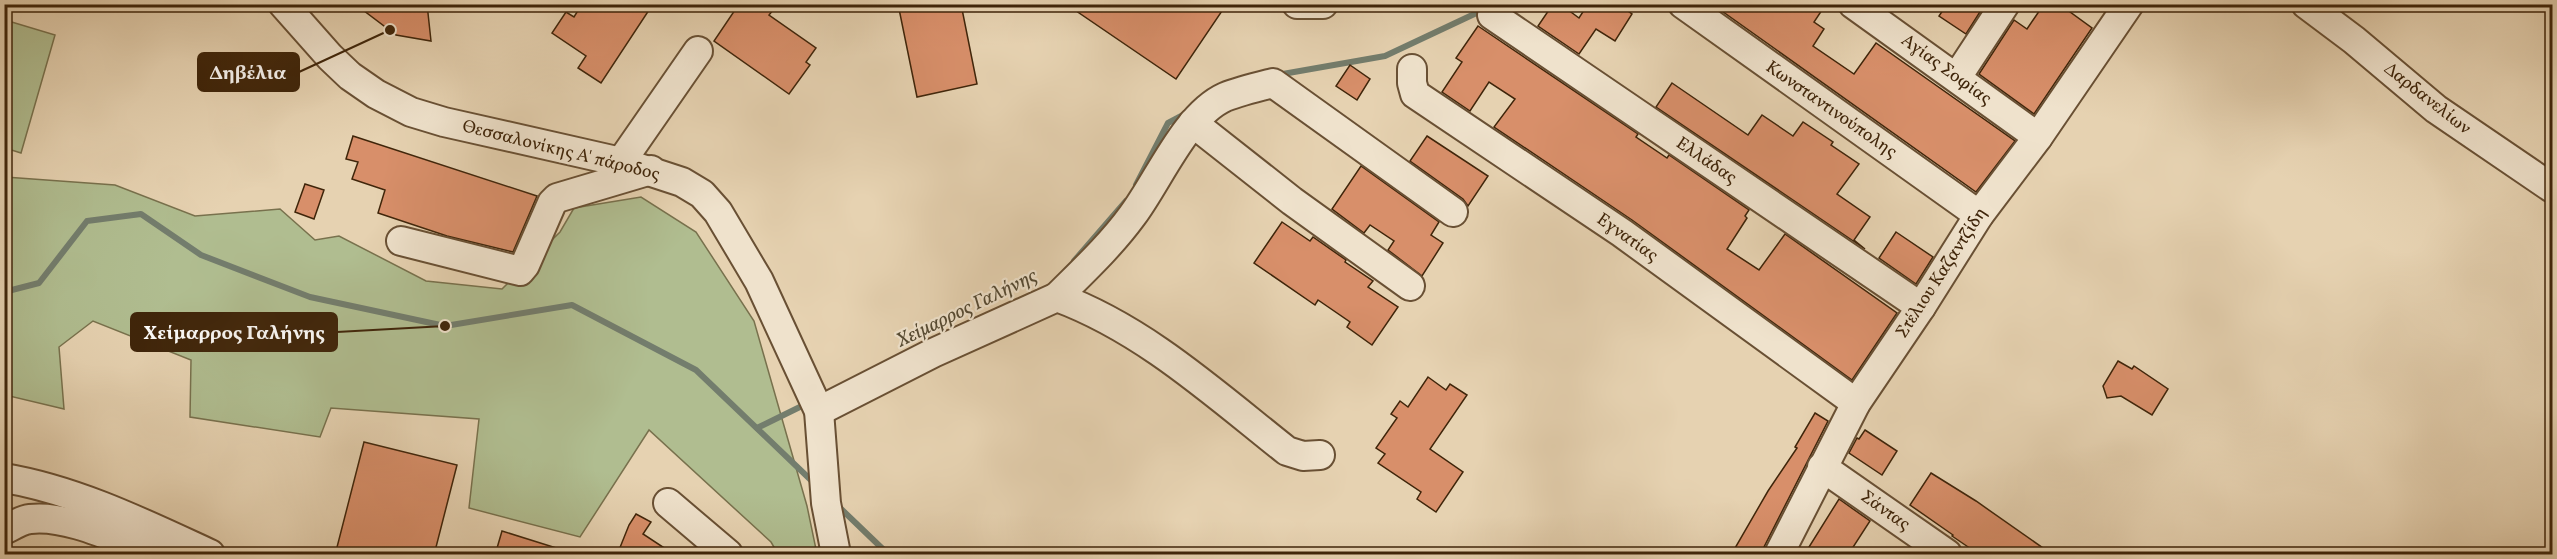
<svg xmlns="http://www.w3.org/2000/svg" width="2557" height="559" font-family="Vollkorn,serif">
  <rect width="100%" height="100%" fill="#e6d2b1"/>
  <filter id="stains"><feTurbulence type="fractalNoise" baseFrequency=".00333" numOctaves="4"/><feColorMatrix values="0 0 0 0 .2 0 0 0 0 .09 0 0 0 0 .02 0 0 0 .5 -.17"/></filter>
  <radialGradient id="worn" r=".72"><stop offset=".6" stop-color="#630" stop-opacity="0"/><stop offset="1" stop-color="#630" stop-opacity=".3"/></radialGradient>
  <g fill="#b0bd90" stroke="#78714d" stroke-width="1.5">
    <polygon points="5,20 55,35 21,153 5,148"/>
    <polygon points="5,177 115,185 195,216 280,209 315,240 339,236 426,281 502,289 560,232 574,208 641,197 696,232 754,321 807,506 817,554 778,554 771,542 649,430 580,537 469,508 479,419 331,408 320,437 190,417 191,360 93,321 59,347 64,409 5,395"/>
  </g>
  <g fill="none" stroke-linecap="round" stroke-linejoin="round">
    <g stroke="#737d6d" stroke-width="6">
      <polyline points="1277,75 1385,56 1485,9"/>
      <polyline points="1136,185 1168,123 1185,114"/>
      <polyline points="1074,261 1126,201"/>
      <polyline points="4,292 39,283 87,221 141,214 201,255 310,297 445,326 572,305 696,370 814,483"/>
      <polyline points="757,428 808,403"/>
      <polyline points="837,505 888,554"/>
    </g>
  </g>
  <g fill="#d88f6a" stroke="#3f250a" stroke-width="1.5">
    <polygon points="355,4 427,4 431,41 396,35"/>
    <polygon points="582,4 653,4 601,83 578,68 586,56 552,33 566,12 574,17"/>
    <polygon points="739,4 778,4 769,15 816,48 806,62 810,65 789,94 714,41"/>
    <polygon points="898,4 961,4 977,84 917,97"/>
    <polygon points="1066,4 1213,4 1222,11 1176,79"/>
    <polygon points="1553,4 1560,4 1579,18 1588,4 1618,4 1632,14 1615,41 1596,29 1579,54 1538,26"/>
    <polygon points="1712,4 1826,4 1814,22 1824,29 1813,46 1854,74 1876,43 2015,141 1976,192"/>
    <polygon points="1947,4 1985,4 1966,34 1939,16"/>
    <polygon points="2044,4 2059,4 2092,28 2034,114 1979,74 2014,20 2027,29"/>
    <polygon points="1478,26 1638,134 1636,137 1667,158 1669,155 1749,210 1745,216 1747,218 1727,249 1759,270 1785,234 1897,313 1852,380 1632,220 1494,127 1515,99 1489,82 1470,111 1442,92 1462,62 1456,58"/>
    <polygon points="1350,65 1370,79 1357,100 1336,86"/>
    <polygon points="1672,83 1748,135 1762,115 1793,136 1803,122 1833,142 1831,145 1859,164 1837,194 1870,217 1854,240 1865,249 1656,107"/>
    <polygon points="353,136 537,196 513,252 447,236 378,213 385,190 352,179 358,162 346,159"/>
    <polygon points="1427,136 1488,176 1468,206 1463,199 1410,161"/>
    <polygon points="1361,166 1439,222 1431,235 1443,243 1422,276 1388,250 1394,241 1370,225 1364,233 1332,209"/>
    <polygon points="305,184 324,190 314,219 295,212"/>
    <polygon points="1282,222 1310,241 1313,237 1346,260 1345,262 1373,281 1368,287 1398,307 1372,345 1347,327 1350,322 1318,300 1315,305 1254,263"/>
    <polygon points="1896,232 1933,257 1916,284 1879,258"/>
    <polygon points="2118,361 2132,369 2134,366 2168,389 2152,415 2121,396 2107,398 2103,386"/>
    <polygon points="1428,377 1446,390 1450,384 1467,395 1430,449 1463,472 1436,512 1417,499 1421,492 1378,463 1385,454 1376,448 1397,418 1391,414 1400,401 1408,407"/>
    <polygon points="1815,413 1828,421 1764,547 1763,555 1731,555 1768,491 1797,448 1795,447"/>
    <polygon points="1865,430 1897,451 1882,475 1849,453 1857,438 1859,439"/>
    <polygon points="364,442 457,465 434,555 335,555"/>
    <polygon points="1931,473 1976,501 2053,555 1980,555 1952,536 1953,535 1910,505"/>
    <polygon points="1839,499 1870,521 1848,555 1804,555"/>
    <polygon points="636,514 651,522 643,534 675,555 617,555 629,525"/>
    <polygon points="502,531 566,551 566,555 495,555"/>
  </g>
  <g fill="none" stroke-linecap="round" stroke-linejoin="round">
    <defs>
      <g id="minor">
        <polyline points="283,4 330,57 350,76 376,94 411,112 444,122 621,162 682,182 702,194 718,212 759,281 819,411 826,503 836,554"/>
        <polyline points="1297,4 1323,4"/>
        <polyline points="1683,4 1979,215"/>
        <polyline points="1853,4 2038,137"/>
        <polyline points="2306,4 2354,40 2436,109 2552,188"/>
        <polyline points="1492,15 1921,307"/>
        <polyline points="1412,69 1412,83 1415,94 1622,233 1856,403"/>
        <polyline points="1957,77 2005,4"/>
        <polyline points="1193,123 1292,201 1410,286"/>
        <polyline points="621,162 698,51"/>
        <polyline points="401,241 520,271 525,265 552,203 557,198 651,170"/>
        <path d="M1057,297c26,-26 53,-51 75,-81 26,-34 53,-101 93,-119 15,-6 32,-10 48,-14l180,129"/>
        <path d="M819,411l114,-58 124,-56c87,32 158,97 230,154l16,5 17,-1"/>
        <polyline points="1822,467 1947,554"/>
        <path d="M4,478c72,12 141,46 206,76"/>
        <polyline points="668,503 728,554"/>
        <path d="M4,530c8,-4 17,-10 26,-11 38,-5 92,23 128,35"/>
        <polyline points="1779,554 1856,403 1921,307 1979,215 2038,137 2129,4"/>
      </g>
    </defs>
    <use href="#minor" stroke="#695034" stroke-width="32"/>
    <use href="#minor" stroke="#efe2cc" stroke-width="28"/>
  </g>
  <g text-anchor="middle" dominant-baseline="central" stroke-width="4.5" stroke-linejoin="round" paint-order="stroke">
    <g font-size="18" fill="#3f250a" stroke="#efe2cc">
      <text transform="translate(1946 70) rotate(36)">Αγίας Σοφίας</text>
      <text transform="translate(2427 99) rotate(38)">Δαρδανελίων</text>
      <text transform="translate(1831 110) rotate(35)">Κωνσταντινούπολης</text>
      <text transform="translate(561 151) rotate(14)">Θεσσαλονίκης Α' πάροδος</text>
      <text transform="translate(1706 161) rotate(34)">Ελλάδας</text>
      <text transform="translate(1627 238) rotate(35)">Εγνατίας</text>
      <text transform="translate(1942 273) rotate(-57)">Στέλιου Καζαντζίδη</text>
      <text transform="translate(1885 511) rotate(35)">Σάντας</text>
    </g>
    <g font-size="20" font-style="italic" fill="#554a33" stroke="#efe2cc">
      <text transform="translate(967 309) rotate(-26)">Χείμαρρος Γαλήνης</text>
    </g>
  </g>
  <path fill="none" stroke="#3f250a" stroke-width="2" d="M390 30L299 72M445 326L337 332"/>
  <g fill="#3f250a" stroke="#efe2cc" stroke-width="2">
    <circle cx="390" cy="30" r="6"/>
    <circle cx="445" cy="326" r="6"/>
  </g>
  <g fill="#3f250a" stroke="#3f250a" stroke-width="2">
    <rect x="198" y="53" width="101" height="38" rx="6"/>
    <rect x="131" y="313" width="206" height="38" rx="6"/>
  </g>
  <g font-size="20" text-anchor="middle" font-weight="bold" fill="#fff">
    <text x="248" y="79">Δηβέλια</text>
    <text x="234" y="339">Χείμαρρος Γαλήνης</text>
  </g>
  <rect width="2557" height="559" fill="none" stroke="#e6d2b1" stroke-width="24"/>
  <rect x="6" y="6" width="2545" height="547" fill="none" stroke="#3f250a" stroke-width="3"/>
  <rect x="12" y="12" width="2533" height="535" fill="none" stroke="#3f250a" stroke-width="1.5"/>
  <rect width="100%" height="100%" filter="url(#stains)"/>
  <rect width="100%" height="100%" fill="url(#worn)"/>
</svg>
